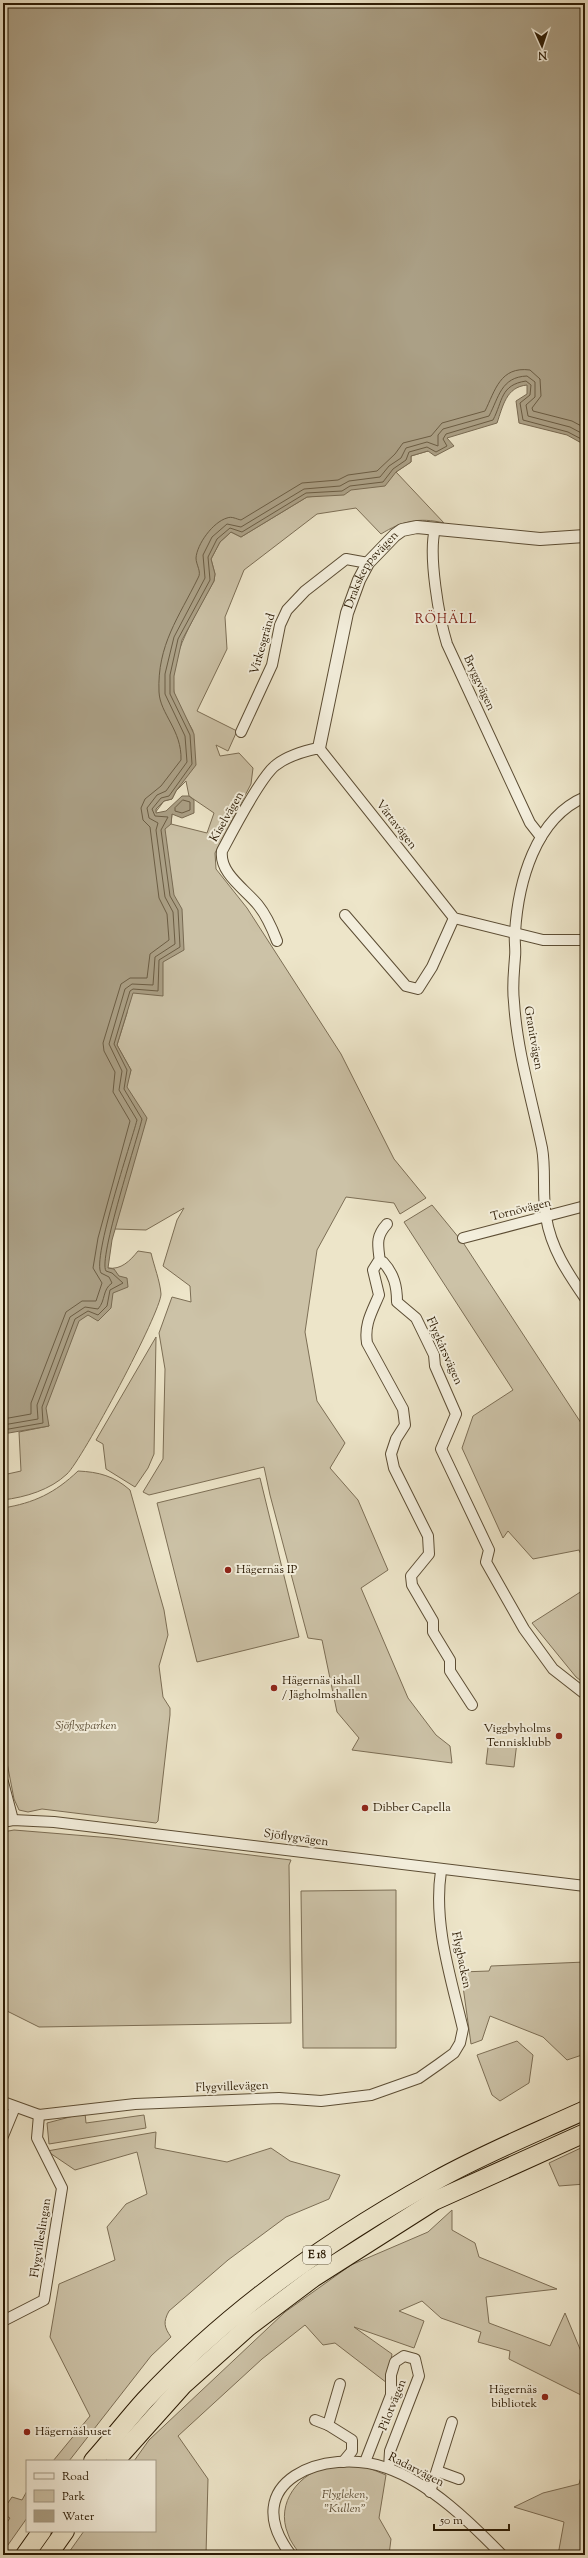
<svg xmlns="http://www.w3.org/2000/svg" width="588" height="2558" font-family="'Sorts Mill Goudy',serif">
  <rect width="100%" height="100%" fill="#ede5c9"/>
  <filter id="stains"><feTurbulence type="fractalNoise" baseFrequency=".005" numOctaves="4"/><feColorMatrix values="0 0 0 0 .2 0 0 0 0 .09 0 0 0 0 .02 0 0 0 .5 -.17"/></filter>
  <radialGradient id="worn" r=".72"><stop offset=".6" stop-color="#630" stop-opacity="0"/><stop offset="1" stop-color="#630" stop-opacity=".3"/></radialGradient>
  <g fill="#ccc2a7" stroke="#7c6e55">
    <path d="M428,451l-17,5v6l-15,10 48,51c-25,-6 -42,-2 -63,11l-25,-26 -39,6 -73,56 -19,47 2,32 -30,62 40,20 -9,20 -12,-6 4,11 19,-3 14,15 -2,16 -36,69 1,16 31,39 94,146 53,105 32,39 -26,16 -6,-11 -48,-6 -29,53 -12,82 12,69 28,42 -15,25 28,32 30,70 -27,18 47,110 28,37 14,11 2,17 -100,-13 7,-12 -22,-26 -15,-72 -14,-2 -38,-143 -6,-28 -115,28 -6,-3 20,-33 2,-90 -6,-36 13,-36 19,5 -1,-16 -27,-20 14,-46 7,-12 -38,22 -31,-1 -31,-90 45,-62 2,-7 -14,-25 10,-32 -4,-99 49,-100 -1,10 36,9 7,-20 -25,-17 -3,-15 -10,10 -4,8 -8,2 -12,16 41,-86c-6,-12 -16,-26 -19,-39 -8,-32 25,-83 40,-111l1,-7 -4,-15 9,-17 11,-10 10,5 66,-40 21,-2 55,-38z"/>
    <polygon points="432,1205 464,1244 585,1429 585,1563 579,1550 533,1559 508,1531 503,1538 462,1448 473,1416 513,1390 404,1222"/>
    <path d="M138,1251l13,2c3,13 9,28 10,41 0,18 -79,166 -94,180 -17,16 -41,23 -64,26v-25l18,-4 -2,-39 30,-6 -14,-41 73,-117c13,2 22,-7 30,-17z"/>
    <polygon points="156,1337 154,1454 148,1468 135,1487 106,1469 103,1444 96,1440"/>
    <path d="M78,1471c21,1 36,5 52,19l34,120 4,25 -9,31 4,31 7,11v7l-12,106 -2,2 -114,-14 -14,3 -9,-2 -5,-11 -11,-57v-234c31,-5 52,-15 75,-37z"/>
    <polygon points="260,1478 299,1637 197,1662 157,1503"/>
    <polygon points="585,1589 585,1684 576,1677 532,1623"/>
    <polygon points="489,1739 517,1742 514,1767 486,1764"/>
    <polygon points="14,1830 112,1838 291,1860 289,1865 291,2023 39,2027 3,2009 3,1832"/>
    <polygon points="396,1890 396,2048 303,2048 301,1891"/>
    <polygon points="585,1962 585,2054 567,2060 543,2037 490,2016 482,2040 471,2044 461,1972 489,1971 491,1966"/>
    <polygon points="517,2041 533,2055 529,2083 500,2101 492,2095 477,2055"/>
    <polygon points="85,2113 86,2123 144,2115 146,2128 49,2144 47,2123"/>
    <path d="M156,2132l-1,16 72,14 44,-14 19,13 50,14 -11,24 -43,18 -58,43 -59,51c-6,11 -5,16 2,26l-20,19 -82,105h-16l37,-45 -40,-79 9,-53 56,-24 -8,-33 19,-23 21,-10 -10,-42 -62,18 -28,-19z"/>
    <polygon points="585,2146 585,2184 559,2186 549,2163"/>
    <polygon points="452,2210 452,2230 475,2243 479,2257 557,2289 486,2297 489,2323 550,2346 565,2313 585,2361 585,2397 509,2359 510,2351 478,2342 481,2332 441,2318 422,2301 399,2311 424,2321 414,2348 354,2327 392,2354 387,2383 335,2343 323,2345 305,2325 262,2359 178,2436 208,2479 206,2555 67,2555 84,2531 155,2531 155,2461 134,2461 149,2440 285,2312 351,2265 428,2232"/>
    <polygon points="585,2463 585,2555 558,2555 564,2522 514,2507 543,2493 579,2484"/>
    <path d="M359,2464l27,11 -7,43 12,21 -2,16 -90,-2c-4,-6 -9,-12 -11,-19 -13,-31 11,-62 43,-68 9,-1 18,-1 28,-2z"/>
    <polygon points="27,2491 27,2518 3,2552 3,2528 10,2518 3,2514 3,2510 12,2497 22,2500"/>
  </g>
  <path fill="#aba086" stroke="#786a52" d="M3,3h582v442l-18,-10 -48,-12 -3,-22 11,-7v-9c-21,2 -24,21 -30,38l-50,15 7,8 -19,10 -7,-5 -17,5v6l-15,10 -11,14 -34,4 -7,5 -37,2 -66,40 -10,-5 -11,10 -9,17 4,15 -1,7 -32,59 -8,36v16l20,42 2,31 -20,26 -4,8 -8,2 -8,8v4l10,-2 16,-15h7l5,4v13l-12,5 -10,-4 -1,10 -6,5 9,66 8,14 2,41 -21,12v34l-30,-3 -16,52 14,25 -4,17 20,31 -35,122 -4,28 6,1 5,7 8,2 1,9 -15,6 -2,15 -13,13 -10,-6 -9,6 -33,87 3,18 -46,8z"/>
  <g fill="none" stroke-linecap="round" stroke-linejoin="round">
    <g stroke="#6b5d44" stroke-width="1">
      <polygon points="183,800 190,802 190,810 182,813 175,811 175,808"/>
      <path d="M3,1419l28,-5v-11l35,-91 16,-11h14l6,-18 -9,-15 5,-30 32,-117 -17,-29 2,-20 -11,-21 -1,-8 18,-59 9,-6h17l3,-24 19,-14 -2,-26 -8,-16 -9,-71 -7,-7 -2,-12 4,-9 16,-13 20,-26c1,-30 -21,-46 -22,-68 -2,-47 20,-75 39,-114 4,-6 -2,-13 -2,-20 1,-14 17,-36 31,-40 5,-2 9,1 14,2l61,-37 36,-3 10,-5 29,-4 18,-17 8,-11 28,-7 11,-13 43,-12c10,-20 15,-45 45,-41l10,9 1,17 -9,12 1,3 39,10 13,7"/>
      <path d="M3,1425l35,-6 -1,-14 33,-88 15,-10 13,2c8,-9 4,-19 14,-26l-3,-6 -8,-4c-9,-15 30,-130 36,-153l-18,-30 3,-19 -13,-27 16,-55 7,-5 21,1 2,-28 20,-13 -2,-32 -8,-15 -9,-67 2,-7 -9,-5 -2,-10 10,-13 9,-4 21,-29 -2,-26 -20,-42v-20l9,-37 31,-59 -2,-23 9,-18 15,-13 14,3 63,-38 36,-3 9,-5 31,-4 9,-11 12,-8 5,-10 21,-6 11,4v-11l5,-6 46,-13c10,-19 12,-39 38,-40l8,6v15l-9,8 2,11 42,11 15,8"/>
      <path d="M3,1430l40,-7 -1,-16 33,-88 13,-8 10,4 9,-9 3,-16 13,-7 -11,-10 -6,-2c-8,-12 31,-131 36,-152l-18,-30 3,-19 -13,-26 16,-53 3,-2 25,2 1,-31 21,-13 -2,-37 -8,-14 -9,-66 7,-13 -13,-1 -3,-7 9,-11 8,-2 23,-32 -2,-29 -20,-41v-19l8,-36 32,-59 -2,-23 9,-18 13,-11 12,4 64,-39 36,-2 8,-5 33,-4 10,-13 13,-9 3,-8 18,-5 9,5 11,-6 -4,-7 3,-5 47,-14c10,-19 7,-35 33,-39l5,4 -1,10 -10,8 3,17 45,12 17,9"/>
    </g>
    <defs>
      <g id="minor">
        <path d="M435,529c-7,26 4,89 12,115l69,149 14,30 11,14"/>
        <polyline points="241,732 272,665 280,625 287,610 305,591 346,559 368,563"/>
        <path d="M585,797c-50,21 -67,86 -70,136 -1,8 1,16 0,24 -1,15 -3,29 -1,45 3,49 18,98 28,146 4,22 0,46 4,69 5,31 21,55 39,81"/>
        <polyline points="345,915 406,986 418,989 432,967 454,918"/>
        <path d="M277,941c-5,-13 -10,-25 -19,-36 -13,-16 -39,-32 -36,-54 10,-19 39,-75 54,-86 13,-10 28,-14 43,-17l135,170 89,22h42"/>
        <polyline points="463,1238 585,1206"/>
        <path d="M380,1262c-2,-17 -5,-25 7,-38"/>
        <path d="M472,1705l-22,-34v-11l-17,-28v-11l-21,-36 -1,-9 18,-22 -1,-18 -34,-68 -3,-14 5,-15 9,-14 -2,-16 -36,-66c-3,-19 5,-31 12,-48l-6,-25 5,-8h5c11,12 14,24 14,40l19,16 18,37 1,11 21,48 -15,35 48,101 -3,12 38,67 29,40 32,25"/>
        <polyline points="3,1782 13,1820"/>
        <polyline points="3,1822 13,1820 54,1822 585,1886"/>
        <path d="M3,2102l36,13 96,-11 144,-6 42,3 50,-6 48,-17 20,-14 15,-11 6,-10 3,-14c-12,-51 -30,-105 -22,-158"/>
        <polyline points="3,2136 15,2107"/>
        <polyline points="3,2321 44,2300 62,2188 37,2138 39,2115"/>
        <polyline points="340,2384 328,2425 352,2440 352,2451 343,2462"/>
        <polyline points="315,2420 328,2425"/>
        <polyline points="365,2462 391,2395 391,2375 395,2362 404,2356 415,2359 419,2376 390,2451 389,2468"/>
        <polyline points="437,2471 459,2479"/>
        <polyline points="430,2492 452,2422"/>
        <path d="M291,2555c-56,-73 34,-109 96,-87 43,15 84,55 115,87"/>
      </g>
      <g id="tertiary">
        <path id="s1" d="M319,748l28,-135 12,-33 9,-17 27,-28 7,-5 15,-3 123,12 45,-3"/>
      </g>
      <g id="motorway">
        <path d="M93,2461c18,-20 34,-41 52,-61 82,-88 185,-161 290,-219 48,-27 100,-48 150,-71"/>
        <polyline points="115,2461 183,2385 248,2327 313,2278 434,2201 585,2133"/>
        <polyline points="25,2555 42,2531"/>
        <polyline points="48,2555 65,2531"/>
      </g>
    </defs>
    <use href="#minor" stroke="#5c4d34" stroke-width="12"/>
    <use href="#tertiary" stroke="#5c4d34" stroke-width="14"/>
    <use href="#motorway" stroke="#2b1a03" stroke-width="20"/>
    <use href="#minor" stroke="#f3eedc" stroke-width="10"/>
    <use href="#tertiary" stroke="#f3eedc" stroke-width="12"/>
    <use href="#motorway" stroke="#ede5c9" stroke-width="18"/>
  </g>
  <g fill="#8f2418" stroke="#f3eedc" stroke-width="1.5">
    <circle cx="228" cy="1570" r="4"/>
    <circle cx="274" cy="1688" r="4"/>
    <circle cx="559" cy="1736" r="4"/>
    <circle cx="365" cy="1808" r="4"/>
    <circle cx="545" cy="2397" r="4"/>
    <circle cx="27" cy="2432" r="4"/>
  </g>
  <g text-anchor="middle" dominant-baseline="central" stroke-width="4" stroke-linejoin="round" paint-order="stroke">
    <rect fill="#f3eedc" stroke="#675a44" stroke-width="1" x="303" y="2246" width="28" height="18" rx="3"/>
    <g font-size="11" font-weight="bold" fill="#2b1a03">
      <text x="317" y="2255">E 18</text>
    </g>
    <g font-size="12" fill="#2b1a03" stroke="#f3eedc">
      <text stroke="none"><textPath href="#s1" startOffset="188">Drakskeppsvägen</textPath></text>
      <text transform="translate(263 644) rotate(-74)">Virkesgränd</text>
      <text transform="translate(479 683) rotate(65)">Bryggvägen</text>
      <text transform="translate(227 817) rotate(-60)">Kiselvägen</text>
      <text transform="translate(396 825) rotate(52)">Värtavägen</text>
      <text transform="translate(533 1038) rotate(80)">Granitvägen</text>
      <text transform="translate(521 1210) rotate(-14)">Tornövägen</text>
      <text transform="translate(444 1351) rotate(66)">Flygkårsvägen</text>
      <text transform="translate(296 1838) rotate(8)">Sjöflygvägen</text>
      <text transform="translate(461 1960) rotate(78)">Flygbacken</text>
      <text transform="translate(232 2087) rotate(-2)">Flygvillevägen</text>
      <text transform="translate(41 2238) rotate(-81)">Flygvilleslingan</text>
      <text transform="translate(393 2405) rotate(-68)">Pilotvägen</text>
      <text transform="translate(416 2470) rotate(27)">Radarvägen</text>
    </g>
    <g font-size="12" fill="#2b1a03" stroke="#f3eedc" text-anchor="start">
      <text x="236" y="1570">Hägernäs IP</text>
      <text x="282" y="1681">Hägernäs ishall<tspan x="282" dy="14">/ Jägholmshallen</tspan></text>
      <text x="551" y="1729" text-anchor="end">Viggbyholms<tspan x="551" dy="14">Tennisklubb</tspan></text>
      <text x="373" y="1808">Dibber Capella</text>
      <text x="537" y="2390" text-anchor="end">Hägernäs<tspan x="537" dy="14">bibliotek</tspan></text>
      <text x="35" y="2432">Hägernäshuset</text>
    </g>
    <g font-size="12" font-style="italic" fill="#5b4c34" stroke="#f3eedc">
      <text x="86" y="1726">Sjöflygparken</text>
      <text x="345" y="2495">Flygleken,<tspan x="345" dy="14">"Kullen"</tspan></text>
    </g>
    <g font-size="13" letter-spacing="1" fill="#7a1f14" stroke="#f3eedc">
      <text x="446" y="620">RÖHÄLL</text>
    </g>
  </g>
  <rect width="588" height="2558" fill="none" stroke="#ede5c9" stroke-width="16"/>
  <rect x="4" y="4" width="580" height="2550" fill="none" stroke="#2b1a03" stroke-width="2"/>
  <rect x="8" y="8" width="572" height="2542" fill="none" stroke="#2b1a03"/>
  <rect x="26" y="2460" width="130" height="72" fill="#f3eedc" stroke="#a39985"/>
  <rect x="34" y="2473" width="20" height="6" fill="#f3eedc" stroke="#a39985"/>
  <text x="62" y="2480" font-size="12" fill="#2b1a03">Road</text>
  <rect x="34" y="2490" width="20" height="12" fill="#ccc2a7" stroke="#a39985"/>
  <text x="62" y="2500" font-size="12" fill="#2b1a03">Park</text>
  <rect x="34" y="2510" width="20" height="12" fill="#aba086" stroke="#a39985"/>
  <text x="62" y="2520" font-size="12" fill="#2b1a03">Water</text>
  <g transform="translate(542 46) rotate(177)" stroke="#f3eedc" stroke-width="3" paint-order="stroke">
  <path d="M0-3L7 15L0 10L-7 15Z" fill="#2b1a03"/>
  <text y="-6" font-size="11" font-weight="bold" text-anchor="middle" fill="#2b1a03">N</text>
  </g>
  <path d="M434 2524v6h75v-6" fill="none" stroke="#2b1a03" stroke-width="2"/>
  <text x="440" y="2524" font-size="12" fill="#2b1a03" stroke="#f3eedc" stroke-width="3" paint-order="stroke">50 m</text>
  <rect width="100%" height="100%" filter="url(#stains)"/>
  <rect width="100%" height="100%" fill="url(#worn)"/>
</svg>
